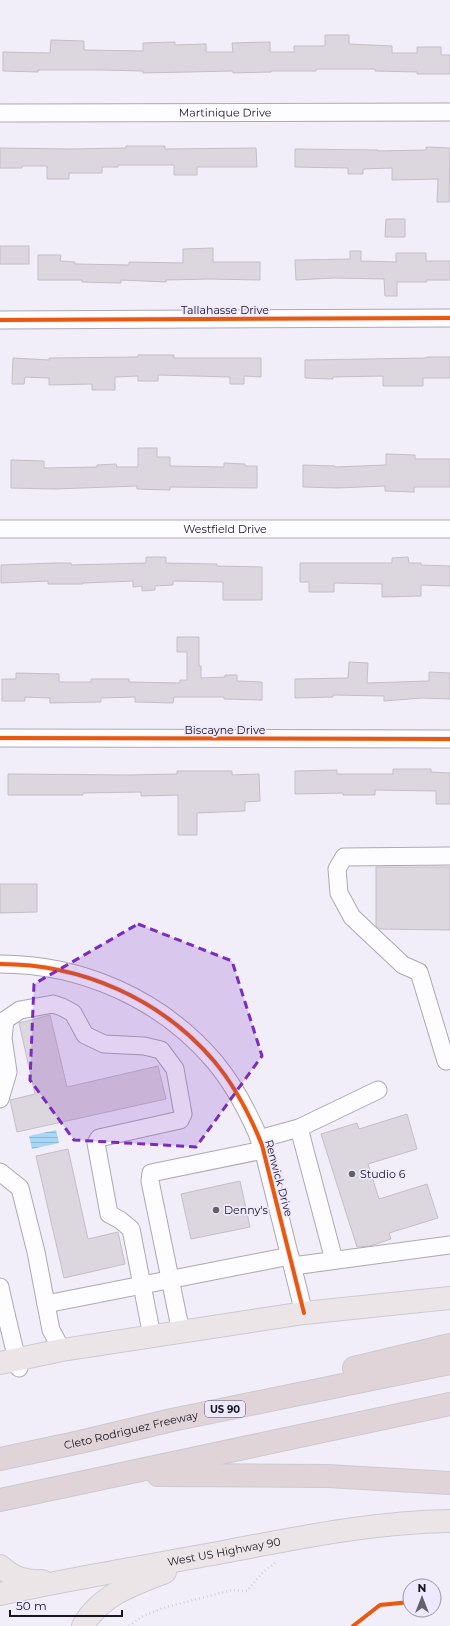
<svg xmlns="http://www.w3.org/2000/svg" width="450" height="1626" font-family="Montserrat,sans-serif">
  <defs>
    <pattern id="water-rules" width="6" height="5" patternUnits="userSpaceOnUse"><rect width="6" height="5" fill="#a8d7f6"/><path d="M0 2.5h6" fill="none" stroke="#90b8d2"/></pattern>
  </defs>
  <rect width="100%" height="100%" fill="#f1eef9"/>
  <polygon fill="url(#water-rules)" points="56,1130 59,1143 32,1149 29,1136"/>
  <g fill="#dcd6de" stroke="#c4bec6">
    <polygon points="325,35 349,35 349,44 392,46 392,53 417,53 417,47 441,47 441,55 450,55 450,74 417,74 417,72 375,71 375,69 316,69 316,71 271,71 271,72 233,73 233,71 143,73 143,71 101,70 38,70 38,72 3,71 3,52 50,53 51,40 84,41 84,50 143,51 143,43 175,42 175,45 206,44 206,52 233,52 232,43 270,42 270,52 294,52 294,46 325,46"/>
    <polygon points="126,146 165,146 165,149 256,148 257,167 197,167 197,175 174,175 174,165 118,165 118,167 102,167 102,173 69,173 69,179 47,179 47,166 22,166 22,168 0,168 0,148 70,149 126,148"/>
    <polygon points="426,147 450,148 449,202 437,202 438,179 392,180 392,168 363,169 363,174 348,174 348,168 295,167 295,149 378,150 378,151 426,150"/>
    <polygon points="386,219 405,219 405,237 385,237"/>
    <rect x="0" y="246" width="29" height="18"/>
    <polygon points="213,248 213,262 260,262 260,280 210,279 166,280 166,282 121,280 121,283 82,282 82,280 38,280 38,255 61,255 60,261 75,262 75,264 129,265 129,262 183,263 183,249"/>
    <polygon points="350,251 361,251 361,261 396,262 396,253 426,253 426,261 450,261 450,280 426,280 427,282 397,282 397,296 385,296 384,279 334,278 296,280 295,260 350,259"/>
    <polygon points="138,355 174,355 174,358 261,358 261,377 244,376 244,384 230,384 230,377 158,375 158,381 138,381 138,376 115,377 115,390 92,390 92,384 49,385 49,378 25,377 24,384 12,384 13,358 49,360 49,358 138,357"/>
    <polygon points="427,357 450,357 450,378 423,378 423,386 383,386 383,376 333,377 333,379 305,378 305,360 426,358"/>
    <polygon points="138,448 157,448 157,457 170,457 170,466 224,467 224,463 245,464 245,466 257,466 257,488 170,487 170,490 137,489 137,486 55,489 11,488 11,460 44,461 44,468 97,467 97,465 116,464 117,467 138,467"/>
    <polygon points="386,454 415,455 415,459 450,459 450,487 414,487 414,492 385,491 385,486 338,488 303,487 303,465 335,466 335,467 386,465"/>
    <polygon points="146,557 166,557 166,563 217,564 217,566 262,567 262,600 223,600 223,582 173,581 173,585 155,586 155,590 142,591 142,586 133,587 133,581 83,583 83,584 48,584 48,581 1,583 1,565 54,563 71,563 71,565 146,563"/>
    <polygon points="408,557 409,563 421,563 421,565 450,566 450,586 421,585 421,596 382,597 382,584 334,583 334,592 309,592 309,582 300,582 300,563 392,563 392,558"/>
    <polygon points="177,637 199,637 199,666 201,666 201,678 225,677 225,675 237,675 237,681 262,682 262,700 224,699 224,697 174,697 173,703 135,702 135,697 101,698 101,702 50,703 50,698 25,697 25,701 2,701 2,679 16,679 16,673 59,674 59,682 91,682 91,679 129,679 129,682 180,683 180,680 187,680 187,652 177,652"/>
    <polygon points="349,662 368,663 367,683 429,681 429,672 450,673 450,699 422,698 384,701 384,696 333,695 333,697 295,698 295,679 348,678"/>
    <polygon points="393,769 431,769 431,772 450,773 450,804 436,804 436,791 375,790 375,795 343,795 343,793 295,794 295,771 337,770 337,774 393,774"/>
    <polygon points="177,771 232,771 232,775 259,774 260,801 245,802 245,811 197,813 197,835 178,835 178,795 141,796 141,792 83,793 83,795 8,795 8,774 127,775 177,774"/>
    <polygon points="376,867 450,867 450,930 380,929 376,926"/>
    <polygon points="0,884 37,884 37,912 0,913"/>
    <polygon points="50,1015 67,1087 158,1066 166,1099 17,1132 10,1100 35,1094 19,1023"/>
    <polygon points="407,1114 417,1149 368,1164 379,1199 427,1184 438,1218 389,1233 391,1239 370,1246 357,1247 321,1134 357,1123 359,1129"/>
    <polygon points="68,1149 88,1239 118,1232 125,1264 64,1278 36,1156"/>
    <polygon points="240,1181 250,1227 191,1239 181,1194"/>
  </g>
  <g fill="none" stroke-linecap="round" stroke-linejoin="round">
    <defs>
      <g id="minor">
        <path id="s1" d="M0,113l450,-1"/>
        <polyline points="0,320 450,318"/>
        <path id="s2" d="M0,529h450"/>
        <polyline points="0,738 450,739"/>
        <polyline points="450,856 344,857 337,869 339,893 352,917 403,965 419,972 446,1061 450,1060"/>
        <path d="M0,964c82,0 161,35 214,97 21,25 36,54 48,84l42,168"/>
        <polyline points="0,1099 8,1072 3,1038 5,1020 20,1010 53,1004 62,1007 73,1013 85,1035 104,1044 144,1046 161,1050 175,1069 183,1114 180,1120 99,1138 96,1143 109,1214 120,1220 131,1229 152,1336"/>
        <polyline points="299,1128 334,1260"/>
        <polyline points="259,1139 299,1128 378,1090"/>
        <polyline points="0,1172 20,1188 36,1252 51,1330 62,1350"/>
        <polyline points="293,1266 450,1245"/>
        <polyline points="0,1287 6,1314 0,1316"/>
        <polyline points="46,1304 290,1256"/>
        <polyline points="6,1314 19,1368"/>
        <polyline points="181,1332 150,1181 151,1173 263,1150"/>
      </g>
      <g id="major">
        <polyline points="0,1363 62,1350 304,1313 450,1298"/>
        <path d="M0,1566c14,12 24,16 42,15"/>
        <path id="s3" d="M0,1594c74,-16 148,-28 223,-42 75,-14 150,-30 227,-31"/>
        <path d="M83,1626c17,-31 51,-42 82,-54"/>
      </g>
      <g id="highway">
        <polyline points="354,1368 450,1345"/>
        <path id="s4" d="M0,1459l80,-17 92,-22 278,-57"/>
        <polyline points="158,1475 327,1476 450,1483"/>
        <polyline points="0,1500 450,1404"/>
      </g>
    </defs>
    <use href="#minor" stroke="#aca9b3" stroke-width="19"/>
    <use href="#major" stroke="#cccad0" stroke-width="24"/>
    <use href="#highway" stroke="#cccad0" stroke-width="24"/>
    <polyline stroke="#d1d0d4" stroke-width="2.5" stroke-dasharray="1 3" stroke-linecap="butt" points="129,1626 143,1616 163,1608 232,1590 247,1591 263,1572 275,1563"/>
    <use href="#minor" stroke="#fdfcfe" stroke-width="17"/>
    <use href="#major" stroke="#ebe5e7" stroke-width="22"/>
    <use href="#highway" stroke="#e0d4d8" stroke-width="22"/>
    <defs>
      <g id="cycleway">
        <polyline points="0,320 450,318"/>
        <polyline points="0,738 450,739"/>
        <path d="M0,964c82,0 161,35 214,97 21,25 36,54 48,84l42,168"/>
        <polyline points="353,1626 380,1605 410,1602"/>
      </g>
    </defs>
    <use href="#cycleway" stroke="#eee9fe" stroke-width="6"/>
    <use href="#cycleway" stroke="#e8590c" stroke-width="4"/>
  </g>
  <path fill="#7b2cbf" fill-opacity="0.2" stroke="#7b2cbf" stroke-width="3" stroke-dasharray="8 5" stroke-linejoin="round" d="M138,924l94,37 30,95 -66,91 -122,-7 -44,-60 4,-96z"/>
  <g fill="#64616b" stroke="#eee9fe" stroke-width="1.5">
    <circle cx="352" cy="1174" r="4"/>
    <circle cx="216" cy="1210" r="4"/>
  </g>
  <g text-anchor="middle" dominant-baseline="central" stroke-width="3.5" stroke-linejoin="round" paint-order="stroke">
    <rect fill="#eee9fe" stroke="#585561" stroke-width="1" x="205" y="1401" width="40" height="16" rx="3"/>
    <g font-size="10" font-weight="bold" fill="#18151e">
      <text x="225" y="1409">US 90</text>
    </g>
    <g font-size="11" fill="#18151e" stroke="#eee9fe">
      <text stroke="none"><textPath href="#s1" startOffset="225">Martinique Drive</textPath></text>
      <text x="225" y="310">Tallahasse Drive</text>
      <text stroke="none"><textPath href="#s2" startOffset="225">Westfield Drive</textPath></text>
      <text x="225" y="730">Biscayne Drive</text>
      <text transform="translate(279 1178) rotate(75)">Renwick Drive</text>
      <text stroke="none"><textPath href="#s4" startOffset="134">Cleto Rodriguez Freeway</textPath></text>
      <text stroke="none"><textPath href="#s3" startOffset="228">West US Highway 90</textPath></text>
    </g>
    <g font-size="11" fill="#18151e" stroke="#eee9fe" text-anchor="start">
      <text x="360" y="1174">Studio 6</text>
      <text x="224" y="1210">Denny's</text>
    </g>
  </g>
  <g transform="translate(422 1598)"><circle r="19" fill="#eee9fe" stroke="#9894a4"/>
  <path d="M0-3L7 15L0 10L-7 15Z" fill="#64616b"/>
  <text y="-6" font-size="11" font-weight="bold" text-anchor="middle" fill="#18151e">N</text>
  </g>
  <path d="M10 1610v6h112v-6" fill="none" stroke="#18151e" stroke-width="2"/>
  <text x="16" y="1610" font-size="12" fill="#18151e" stroke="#eee9fe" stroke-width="3" paint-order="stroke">50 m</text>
</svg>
